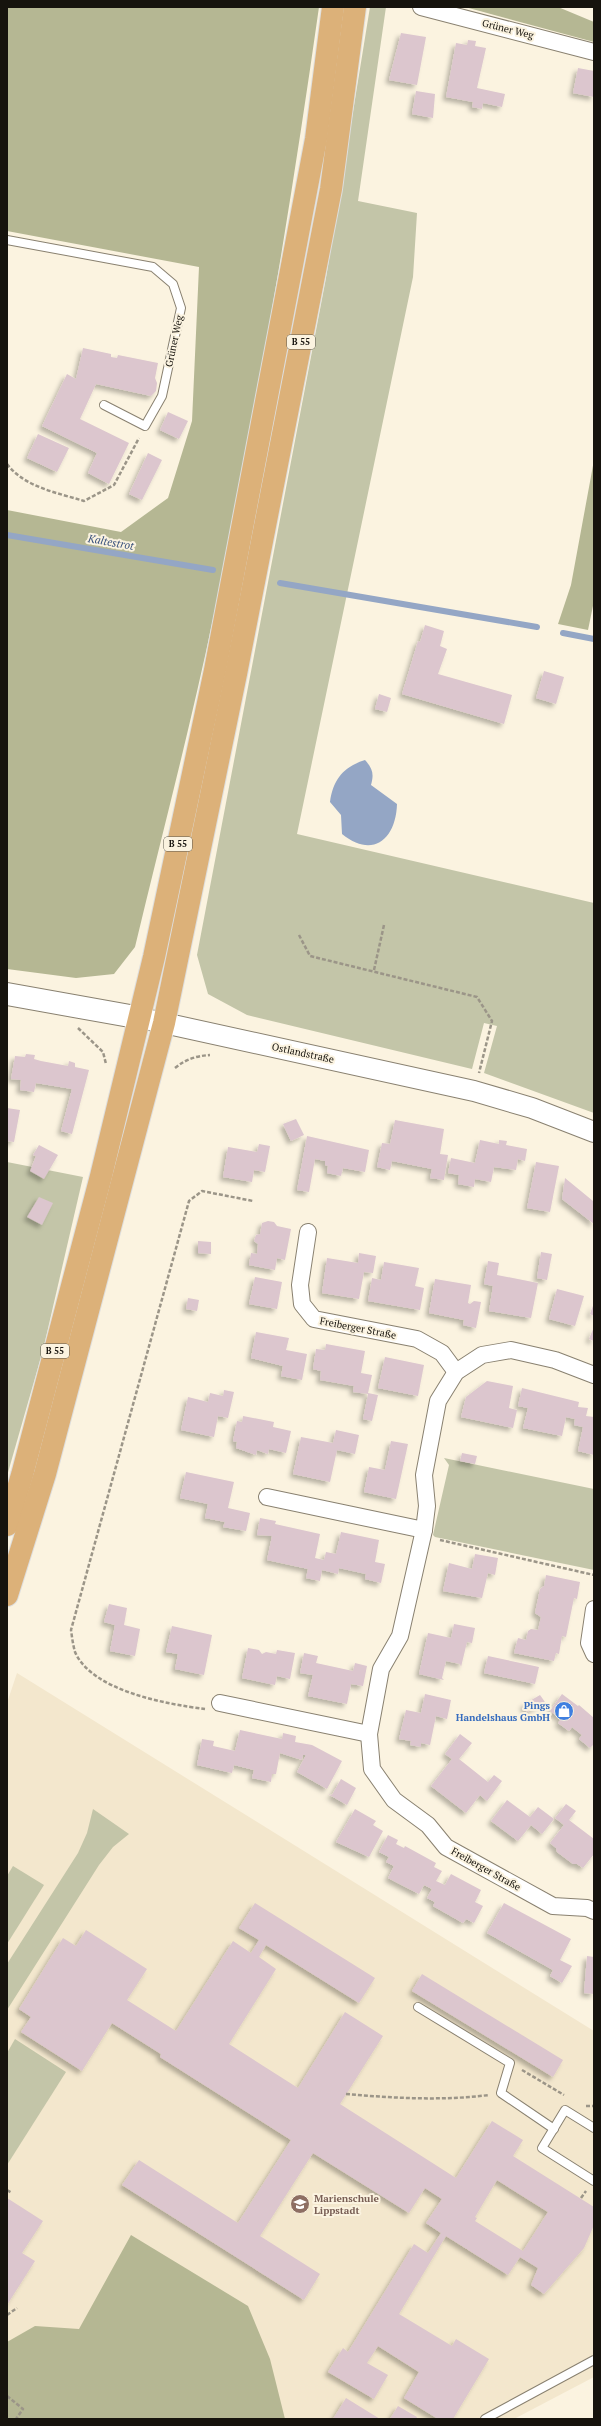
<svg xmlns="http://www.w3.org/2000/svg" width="601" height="2426" font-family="'PT Serif',serif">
  <defs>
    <filter id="shadow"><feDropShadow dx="-3.5" dy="3.5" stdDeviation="2" flood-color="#0004"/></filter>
  </defs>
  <rect width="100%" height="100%" fill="#fbf3e0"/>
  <polygon fill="#f3e7cd" points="17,1673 594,2031 594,2377 514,2419 7,2419 7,1703"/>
  <g fill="#c3c5a8">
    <polygon points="370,7 386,7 358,201 417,213 413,277 297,834 594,903 594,1113 484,1073 497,1026 484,1023 472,1069 247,1015 208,994 197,955 326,278"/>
    <polygon points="7,1162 83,1177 43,1350 7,1476"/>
    <polygon points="444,1458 594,1489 594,1570 435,1537 433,1535 449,1465"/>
    <polygon points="93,1809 129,1834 113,1847 99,1865 7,2010 7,1964 78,1853 87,1833"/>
    <polygon points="13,1866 44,1885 7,1944 7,1876"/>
    <polygon points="15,2039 66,2072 7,2165 7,2053"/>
  </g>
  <g fill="#b5b793">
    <path d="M7,7h312c-29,205 -63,409 -106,612 -23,110 -52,219 -78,328l-21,27 -38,4 -69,-9v-459l114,22 47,-34 24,-77 7,-154 -192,-36z"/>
    <polygon points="465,7 558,7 594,22 594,42"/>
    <polygon points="594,460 594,601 588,630 558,624 571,585"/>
    <polygon points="131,2235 248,2306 270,2359 285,2419 7,2419 7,2342 35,2326 79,2329"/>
  </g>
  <path fill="#94a6c5" d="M365,760c8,9 9,14 6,25l26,19c-1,35 -24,55 -55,30l-1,-19 -11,-13c3,-22 13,-35 35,-42z"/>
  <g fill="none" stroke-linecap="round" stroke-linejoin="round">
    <g stroke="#94a6c5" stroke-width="6">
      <polyline points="7,535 213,570"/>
      <polyline points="280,583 537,627"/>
      <polyline points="563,633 594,639"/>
    </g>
  </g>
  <g fill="#dcc6ce" fill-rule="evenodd" filter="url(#shadow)">
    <polygon points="401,33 426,37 417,85 389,80"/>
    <polygon points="468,40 476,41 475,46 486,48 477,88 505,94 502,107 483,103 482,109 472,107 473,102 446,97 456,43 467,45"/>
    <polygon points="578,68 594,71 594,97 573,93"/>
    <polygon points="416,91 435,94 433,118 412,114"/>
    <polygon points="83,348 111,354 111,357 117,358 118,355 158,363 155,378 157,383 156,391 151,396 96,384 80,419 129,443 109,484 88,473 97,453 42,426 67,374 76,379"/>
    <polygon points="168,412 188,421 179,439 160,430"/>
    <polygon points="38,434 69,448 57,472 27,458"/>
    <polygon points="148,453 162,460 142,500 129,494"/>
    <polygon points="425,625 444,631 440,646 447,649 438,674 512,695 504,724 402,694 418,641 420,642"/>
    <polygon points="544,671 564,677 556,704 536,698"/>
    <polygon points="379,694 391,698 387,712 375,709"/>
    <polygon points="26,1054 35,1055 34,1059 41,1061 68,1066 69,1061 75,1063 75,1067 89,1070 72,1134 61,1131 72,1089 36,1083 34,1092 20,1090 21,1080 11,1079 15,1056 25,1057"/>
    <polygon points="7,1108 20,1110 14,1142 7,1141"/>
    <polygon points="296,1119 304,1135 291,1141 283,1124"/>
    <polygon points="395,1120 444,1129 440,1154 448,1155 444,1180 430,1178 432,1169 392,1161 390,1170 377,1167 382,1143 390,1144"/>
    <polygon points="307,1136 369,1150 365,1172 343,1168 341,1176 327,1173 328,1166 325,1165 325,1161 315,1159 309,1192 297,1190"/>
    <polygon points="480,1140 499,1144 499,1140 507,1141 506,1145 527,1149 525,1161 518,1159 516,1170 494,1167 491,1182 475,1179 474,1187 458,1184 459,1175 448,1173 451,1158 475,1163"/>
    <polygon points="259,1144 270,1146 265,1172 254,1170 252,1182 223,1177 228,1147 257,1152"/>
    <polygon points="39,1145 58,1155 44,1179 30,1171 36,1156 33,1155"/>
    <polygon points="536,1162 559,1166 550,1212 527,1208"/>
    <polygon points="565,1178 593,1201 594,1199 594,1224 562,1199"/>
    <polygon points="39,1197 53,1203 42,1225 27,1217"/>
    <polygon points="268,1221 274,1222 277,1226 291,1229 285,1260 277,1258 275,1270 249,1265 251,1253 257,1254 258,1244 254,1241 256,1235 260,1234 262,1223"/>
    <polygon points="198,1241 211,1242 211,1254 198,1253"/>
    <polygon points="541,1252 552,1254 547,1280 537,1278"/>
    <polygon points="359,1253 376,1256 373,1273 364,1272 359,1299 322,1293 327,1258 358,1263"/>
    <polygon points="488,1261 499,1263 497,1275 538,1283 531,1318 489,1311 493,1286 484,1284"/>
    <polygon points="384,1262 419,1268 415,1286 424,1288 420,1310 368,1301 372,1278 381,1280"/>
    <polygon points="255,1277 282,1282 277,1309 249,1304"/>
    <polygon points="435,1279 471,1285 468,1303 470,1304 474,1301 481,1302 476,1328 463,1325 464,1320 429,1313"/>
    <polygon points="557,1289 584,1296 575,1326 549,1319"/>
    <polygon points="188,1298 199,1300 197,1311 186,1309"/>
    <polygon points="594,1303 594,1316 590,1314"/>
    <polygon points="594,1327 594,1341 589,1339"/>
    <polygon points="256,1332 289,1338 286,1350 307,1354 302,1380 281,1376 283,1366 251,1358"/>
    <polygon points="326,1344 365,1351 361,1373 372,1375 368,1393 378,1395 372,1421 363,1419 368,1394 353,1392 354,1386 320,1380 321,1371 313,1369 316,1349 325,1350"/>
    <polygon points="385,1357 424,1365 418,1396 378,1388"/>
    <polygon points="487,1381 513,1386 509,1408 517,1410 513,1428 461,1417 466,1397"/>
    <polygon points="522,1388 579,1402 578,1407 588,1408 586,1416 594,1417 594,1455 578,1451 583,1427 574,1425 575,1419 566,1417 562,1436 523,1428 528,1408 518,1406"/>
    <polygon points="224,1390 234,1392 228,1418 218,1416 214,1437 181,1430 188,1397 208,1402 210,1393 223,1396"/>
    <polygon points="243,1416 274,1422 273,1427 291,1431 286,1453 269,1449 268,1454 257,1450 256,1455 236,1448 237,1442 233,1441 237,1421 242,1422"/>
    <polygon points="336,1430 359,1435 355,1454 337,1450 330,1482 293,1474 301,1437 333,1443"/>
    <polygon points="391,1441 408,1444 396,1499 364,1492 369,1467 385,1470"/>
    <polygon points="462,1453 477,1456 475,1464 460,1461"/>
    <polygon points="186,1472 234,1482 228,1508 250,1513 246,1531 223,1527 225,1522 205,1518 208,1504 180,1498"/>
    <polygon points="260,1518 276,1521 275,1524 320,1534 315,1558 324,1560 326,1552 336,1554 341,1532 379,1540 375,1562 385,1564 381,1583 365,1579 366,1574 339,1568 338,1574 322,1570 320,1581 306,1578 308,1569 267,1560 272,1536 257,1535"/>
    <polygon points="475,1554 498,1558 495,1575 488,1573 482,1598 443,1591 449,1563 472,1569"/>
    <polygon points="546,1575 580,1582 577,1599 574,1598 566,1637 562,1636 559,1654 556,1653 554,1661 514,1653 518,1638 526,1640 528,1631 531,1629 538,1630 541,1617 535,1613 540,1589 544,1586"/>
    <polygon points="109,1604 127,1608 124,1625 140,1629 135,1656 110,1651 115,1625 104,1622"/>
    <polygon points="454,1624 475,1628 472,1643 467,1642 461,1667 460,1664 446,1661 442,1678 444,1680 419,1674 428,1633 451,1638"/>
    <polygon points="172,1626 212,1635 204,1675 175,1669 178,1654 166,1652"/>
    <polygon points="248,1648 259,1650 262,1654 266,1652 276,1654 277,1650 295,1653 290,1679 277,1676 275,1685 242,1678"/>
    <polygon points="304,1653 318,1656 316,1663 353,1671 355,1663 367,1666 363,1686 351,1684 347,1704 308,1696 313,1675 300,1673"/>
    <polygon points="488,1656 539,1667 535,1684 484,1673"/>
    <polygon points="425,1694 451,1700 447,1719 436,1716 430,1745 421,1743 421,1747 410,1745 411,1741 399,1739 406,1710 421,1713"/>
    <polygon points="562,1694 578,1706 579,1705 594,1718 594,1744 590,1748 579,1739 582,1735 572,1727 569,1731 558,1723 561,1719 550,1711"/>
    <polygon points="540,1695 545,1702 527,1712 523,1705"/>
    <polygon points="240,1730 282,1739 283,1733 296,1736 295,1742 312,1745 342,1761 327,1789 297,1772 306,1755 303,1755 302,1760 280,1753 276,1774 272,1774 271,1782 252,1778 254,1770 234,1765 232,1773 197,1765 202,1739 214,1741 213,1746 235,1751"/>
    <polygon points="460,1734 472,1743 459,1759 488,1782 494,1775 502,1781 487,1801 480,1795 466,1813 431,1786 452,1759 445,1754"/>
    <polygon points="341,1779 356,1788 347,1805 328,1794 332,1795"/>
    <polygon points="507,1800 530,1817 538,1807 554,1819 542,1834 531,1825 518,1841 491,1821"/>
    <polygon points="566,1804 576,1811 569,1820 594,1839 594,1854 583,1868 577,1864 573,1864 557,1852 556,1848 550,1843 564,1825 555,1818"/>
    <polygon points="355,1809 376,1821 373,1825 383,1831 369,1857 336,1842"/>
    <polygon points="388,1835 398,1840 396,1844 404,1848 405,1846 436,1863 434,1867 442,1871 436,1881 445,1885 451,1874 481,1890 475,1902 483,1906 474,1923 466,1919 463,1923 433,1906 435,1902 427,1898 432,1889 424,1885 419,1894 388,1878 394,1866 386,1862 389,1857 379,1852"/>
    <path d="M255,1903l120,75 -16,25 -93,-58 -7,12 17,12 -47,75 69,44 47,-76 38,24 -43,68 116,74 36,-57 31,19 -10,16 81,51v18l-10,23 -40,46 -13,-9 7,-17 -18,-11 -12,18 -62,-39 -47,78 53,32 4,-7 33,20 -36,60h-15l-34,-21 15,-26 -41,-26 -11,17 21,12 -14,24 -46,-27 15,-24 5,4 66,-108 14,9 13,-20 -15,-10 16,-24 -17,-11 -16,25 -96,-60 -53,83 60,38 -16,26 -182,-115 17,-25 99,63 53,-83 -131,-83 1,-3 -49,-31 -30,48 -61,-39 10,-15 -12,-8 44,-71 13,8 10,-16 61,39 -20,31 49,31 57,-90 18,12 8,-13 -20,-12zM497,2180l51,32 -25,39 -48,-30 2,-3 -2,-1z"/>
    <polygon points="504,1903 571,1939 560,1960 572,1966 562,1983 550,1976 553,1970 487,1933"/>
    <polygon points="587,1956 594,1957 594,1994 584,1993"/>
    <polygon points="422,1974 563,2060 553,2077 412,1991"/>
    <polygon points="7,2198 43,2221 22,2253 35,2261 7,2305"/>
    <polygon points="346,2398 380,2419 333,2419"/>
    <polygon points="398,2406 417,2417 416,2419 390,2419"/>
  </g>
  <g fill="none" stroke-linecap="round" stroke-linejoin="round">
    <defs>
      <g id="service">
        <polyline points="7,240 153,267 173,284 181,308 162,396 145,426 104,405"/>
        <polyline points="418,2007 510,2063 501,2093 554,2129"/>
        <polyline points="594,2128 565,2110 542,2148 594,2181"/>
        <polyline points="485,2419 594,2360"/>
      </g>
      <g id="minor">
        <polyline points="421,7 594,52"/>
        <polyline points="308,1232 300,1285 302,1304 314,1319 417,1339 442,1353 456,1372"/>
        <polyline points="594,1375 555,1360 511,1350 482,1355 456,1372 438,1401 424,1475 427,1506 424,1530 400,1636 381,1669 369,1734 372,1769 394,1800 428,1825 446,1847 553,1906 587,1908 594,1911"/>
        <polyline points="267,1497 424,1530"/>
        <polyline points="594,1609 589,1643 594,1654"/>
        <polyline points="220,1703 369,1734"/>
      </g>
      <polyline id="tertiary" points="141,1018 474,1091 532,1108 594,1132"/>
      <polyline id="secondary" points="7,994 141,1018"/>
      <g id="primary">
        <polyline points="7,1525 22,1475 101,1176 154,957 215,670 316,139 333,7"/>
        <polyline points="7,1595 45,1474 164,1023 236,674 331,189 355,7"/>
      </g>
    </defs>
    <use href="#service" stroke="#898170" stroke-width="10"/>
    <use href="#minor" stroke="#898170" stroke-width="18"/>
    <use href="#tertiary" stroke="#898170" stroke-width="22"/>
    <use href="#secondary" stroke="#898170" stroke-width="24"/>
    <use href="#primary" stroke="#dededd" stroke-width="24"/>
    <g stroke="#9b9588" stroke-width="2.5" stroke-dasharray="4 2" stroke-linecap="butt">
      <path d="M7,464c17,23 51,29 77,37l30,-16 25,-47"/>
      <polyline points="299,935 310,956 477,997 492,1021 479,1073"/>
      <polyline points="374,970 384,925"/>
      <polyline points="78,1028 103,1052 106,1064"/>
      <path d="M175,1068c11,-9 21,-12 35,-13"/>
      <polyline points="440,1540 594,1575"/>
      <path d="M205,1709c-39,-5 -113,-18 -130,-57 -2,-7 -3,-15 -4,-22l118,-429 13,-10 51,10"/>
      <polyline points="522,2070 564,2095"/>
      <path d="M346,2094c47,4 96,7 143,1"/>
      <polyline points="586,2106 594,2106"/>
      <polyline points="7,2190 12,2193"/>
      <polyline points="581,2198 586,2191"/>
      <polyline points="7,2315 17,2308"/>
      <polyline points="7,2396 23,2409 16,2419"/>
    </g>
    <use href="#service" stroke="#fff" stroke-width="8"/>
    <use href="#minor" stroke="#fff" stroke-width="16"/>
    <use href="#tertiary" stroke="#fff" stroke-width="20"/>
    <use href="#secondary" stroke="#fff" stroke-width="22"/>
    <use href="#primary" stroke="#dcb179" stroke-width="22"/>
  </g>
  <defs>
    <symbol id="shop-disc" viewBox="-11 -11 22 22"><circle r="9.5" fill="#3f7fe0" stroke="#fbf3e0"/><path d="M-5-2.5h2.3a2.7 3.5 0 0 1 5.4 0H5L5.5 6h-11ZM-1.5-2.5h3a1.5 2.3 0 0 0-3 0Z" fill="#fff"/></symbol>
    <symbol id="school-disc" viewBox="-11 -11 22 22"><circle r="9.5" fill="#8d6e63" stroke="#fbf3e0"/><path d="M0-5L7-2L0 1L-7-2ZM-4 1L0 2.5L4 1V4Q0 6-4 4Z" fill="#fff"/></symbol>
  </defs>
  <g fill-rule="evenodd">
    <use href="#shop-disc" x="553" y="1700" width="22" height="22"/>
    <use href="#school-disc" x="289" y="2193" width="22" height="22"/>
  </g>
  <g text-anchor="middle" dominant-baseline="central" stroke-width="4" stroke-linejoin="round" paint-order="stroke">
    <g fill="#fbf3e0" stroke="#5b564c" stroke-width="1">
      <rect x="287" y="335" width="28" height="14" rx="3"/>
      <rect x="164" y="837" width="28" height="14" rx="3"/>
      <rect x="41" y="1344" width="28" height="14" rx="3"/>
    </g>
    <g font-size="9" font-weight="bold" fill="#16130d">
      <text x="301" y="342">B 55</text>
      <text x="178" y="844">B 55</text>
      <text x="55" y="1351">B 55</text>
    </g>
    <g font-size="10" fill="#16130d" stroke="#fbf3e0">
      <text transform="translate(508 29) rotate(14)">Grüner Weg</text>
      <text transform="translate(174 341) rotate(-78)">Grüner Weg</text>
      <text transform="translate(303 1053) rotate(12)">Ostlandstraße</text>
      <text transform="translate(358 1328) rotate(11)">Freiberger Straße</text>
      <text transform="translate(486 1869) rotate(29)">Freiberger Straße</text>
    </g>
    <g font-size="10" font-weight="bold" fill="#366cbe" stroke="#fbf3e0" text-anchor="end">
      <text x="550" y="1705">Pings<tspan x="550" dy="12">Handelshaus GmbH</tspan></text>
    </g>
    <g font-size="10" font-weight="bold" fill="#785e54" stroke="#fbf3e0" text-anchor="start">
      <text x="314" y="2198">Marienschule<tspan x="314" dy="12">Lippstadt</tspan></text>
    </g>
    <g font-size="11" font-style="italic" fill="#38507c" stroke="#fbf3e0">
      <text transform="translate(111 542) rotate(10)">Kaltestrot</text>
    </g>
  </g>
  <rect width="601" height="2426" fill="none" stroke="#16130d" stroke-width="16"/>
</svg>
